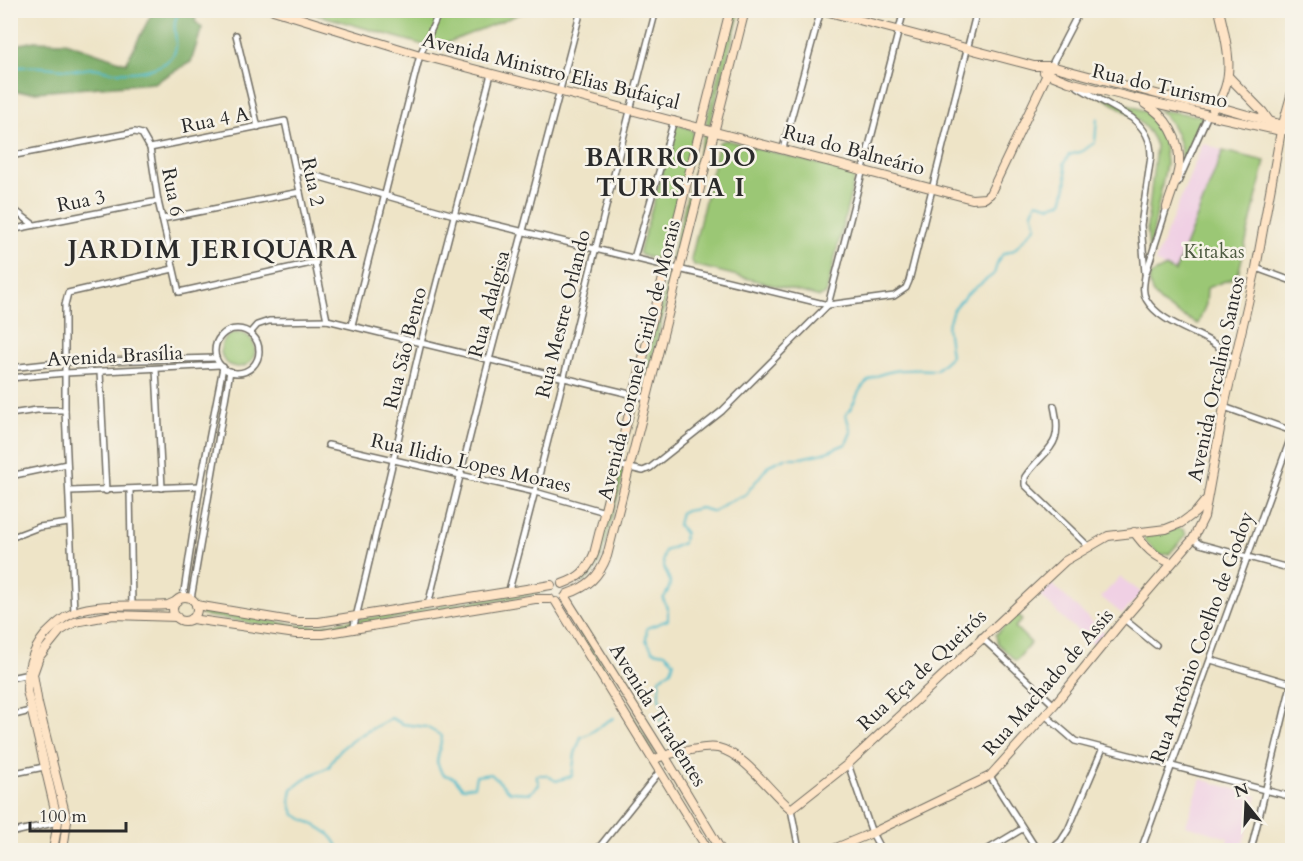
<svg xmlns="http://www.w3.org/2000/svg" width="1303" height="861" font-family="Cardo,serif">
  <rect width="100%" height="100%" fill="#f7f3e8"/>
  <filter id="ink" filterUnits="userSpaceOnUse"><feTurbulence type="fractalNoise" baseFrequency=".0167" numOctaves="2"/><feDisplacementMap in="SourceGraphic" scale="12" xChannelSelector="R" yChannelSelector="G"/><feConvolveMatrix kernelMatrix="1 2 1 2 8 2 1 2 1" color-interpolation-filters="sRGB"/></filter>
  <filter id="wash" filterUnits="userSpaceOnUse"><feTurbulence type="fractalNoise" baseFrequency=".008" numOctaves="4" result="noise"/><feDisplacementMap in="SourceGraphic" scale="24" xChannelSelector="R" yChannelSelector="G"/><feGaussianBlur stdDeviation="1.35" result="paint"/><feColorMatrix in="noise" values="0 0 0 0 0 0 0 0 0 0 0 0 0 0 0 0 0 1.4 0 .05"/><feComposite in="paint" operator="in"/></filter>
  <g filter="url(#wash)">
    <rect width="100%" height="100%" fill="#eee4c7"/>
    <g fill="#f0d0e4">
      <polygon points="1203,143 1223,151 1175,273 1155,262"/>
      <polygon points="1120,577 1142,593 1122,614 1101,597"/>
      <polygon points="1052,584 1104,633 1095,645 1068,623 1040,595"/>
      <polygon points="1201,779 1257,796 1241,850 1225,850 1228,838 1186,825"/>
    </g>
    <g fill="#9bc774" stroke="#637950" stroke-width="1.5">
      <polygon points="305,11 527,11 434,48"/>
      <polygon points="734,11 740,11 710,124 707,126 706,122"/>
      <path d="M1097,94l48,17 8,10 11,21 2,22 -17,90 -2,-27 9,-81c-8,-26 -37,-38 -59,-52z"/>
      <path d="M1158,110l45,6 -20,45c-3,-20 -8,-38 -25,-51z"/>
      <polygon points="676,124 691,129 694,134 664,257 659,260 643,256 639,253"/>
      <polygon points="704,133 707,134 708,136 677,258 673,261 671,258"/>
      <polygon points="726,140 853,173 855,176 826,294 820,297 694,265 691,259 719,142"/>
      <path d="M1223,151l42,10 -26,110 -6,7 -26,10 -1,16 -8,20c-18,-10 -54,-23 -48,-49l16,-8 9,5z"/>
      <polygon points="669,274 672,278 645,388 641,390 640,386"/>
      <circle cx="238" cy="350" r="17"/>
      <path d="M620,469l4,4 -22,83c-4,11 -9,20 -18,27l-2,-2 13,-19z"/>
      <polygon points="1178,528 1184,530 1186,535 1169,554 1160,555 1144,540 1146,535"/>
      <polygon points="541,589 545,591 541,594 320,631 299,631 202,615 199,612 202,610 299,625 318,626"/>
      <polygon points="565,606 567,606 656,755 654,755 564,608"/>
      <polygon points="1018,614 1022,620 1015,627 1031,643 1016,661 997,643 996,634"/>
    </g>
    <polygon fill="#7cac66" stroke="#546c48" stroke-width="1.5" points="153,11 197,11 195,21 202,28 191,62 154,83 36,92 11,92 11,46 34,41 65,42 126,63"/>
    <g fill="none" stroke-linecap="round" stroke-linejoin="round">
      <g stroke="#4ebaca" stroke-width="2">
        <path d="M10,68c23,-4 44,1 66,2 6,0 12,-2 18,-2 8,1 16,4 23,4 16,1 42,-1 54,-14 13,-15 -5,-32 10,-48"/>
        <path d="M659,721l6,-8 -6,-15 1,-20 11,-8 3,-8 -9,-9 -12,-2 -7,-11 1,-12 21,-8v-10l-5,-11c15,-22 1,-21 0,-38 0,-3 1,-7 2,-10l18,-8 2,-10 -7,-8 3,-13 20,-4 13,4 12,-9 19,-8 24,-30 16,-7h15l24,-5 22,-9 5,-12 -5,-17c9,-11 8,-15 14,-25 14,-23 53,-21 76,-20l15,-14 -4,-29 6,-17 14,-16 27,-20 4,-13 5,-7 11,-4 22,-24 -4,-14 5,-10 14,4 11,-4c5,-15 6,-25 2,-39l5,-8 14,-4 12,-9 2,-24"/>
        <path d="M339,850c-5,-20 -29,-26 -45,-36l-4,-12 2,-13 17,-13 20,-9c9,-25 41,-36 62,-49l12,6 23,3 16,9 -5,26 5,12 12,4 9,10 11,-2 2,-10 15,-2 19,18 20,1 9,-8 -3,-10h10l10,6 16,-5 3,-22 6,-17c14,-4 20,-14 33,-19"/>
      </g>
    </g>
  </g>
  <g filter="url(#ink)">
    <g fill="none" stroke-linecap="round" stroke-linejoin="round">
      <defs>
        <g id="street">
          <polyline points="236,35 258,127"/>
          <polyline points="1051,66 1080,10"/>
          <path d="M1078,87l54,31c13,11 19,21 19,38l-10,69 4,48"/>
          <polyline points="1281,131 1292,132"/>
          <polyline points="150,148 285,121 327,320"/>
          <polyline points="783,148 821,10"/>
          <polyline points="10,156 135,132 142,134 150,148 158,201 179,292 316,262"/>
          <polyline points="295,170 454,215 828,305 894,296 906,288 909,281 977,10"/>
          <polyline points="1178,182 1208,115"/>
          <polyline points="10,204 13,209 34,225"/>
          <path d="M1168,204l-23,72c-1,8 -3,15 1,23 13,23 46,31 67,44 8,5 15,11 22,17"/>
          <polyline points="162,219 300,192"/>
          <polyline points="10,230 158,201"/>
          <polyline points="634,258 674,120"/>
          <polyline points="1256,268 1292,281"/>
          <polyline points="828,305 904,10"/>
          <polyline points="352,325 420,55 440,10"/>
          <circle cx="237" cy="351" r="22"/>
          <polyline points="250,333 257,325 269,321 327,320 646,398"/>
          <polyline points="10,368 65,362 216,358"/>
          <polyline points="156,369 162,488"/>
          <polyline points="100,372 106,491"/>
          <polyline points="10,378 65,373 220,365"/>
          <path d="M1054,406c10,44 -8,40 -29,71v8l63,61"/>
          <polyline points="1224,407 1292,431"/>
          <polyline points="10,414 37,410 65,410"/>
          <polyline points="328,445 535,492 605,512"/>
          <polyline points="617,465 643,471 650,468 722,411 828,305"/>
          <polyline points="10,476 67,464"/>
          <polyline points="130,490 132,606"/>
          <polyline points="70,491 200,486"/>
          <polyline points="10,538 39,527 69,523"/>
          <polyline points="1193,539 1200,544 1292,569"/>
          <path d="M509,590c52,-192 96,-387 147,-580"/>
          <polyline points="183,598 200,486 223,367"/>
          <polyline points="191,599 230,371"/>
          <polyline points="428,605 489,360 581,10"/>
          <polyline points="74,612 65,410 65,305 68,293 173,269"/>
          <polyline points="1124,619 1156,645"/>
          <polyline points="353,630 421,343 491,74"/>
          <polyline points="981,637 1054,705"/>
          <polyline points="1211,660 1292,684"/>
          <polyline points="10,678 29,674"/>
          <polyline points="1045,715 1075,741 1292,797"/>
          <polyline points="10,716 30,711"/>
          <polyline points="848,764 872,833 881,850"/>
          <polyline points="10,774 44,767"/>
          <polyline points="990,776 1037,850"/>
          <polyline points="791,809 799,850"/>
          <polyline points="10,833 58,822"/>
          <polyline points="597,850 660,771"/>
          <polyline points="987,850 1022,829"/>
          <polyline points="1051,850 1061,841 1068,830 1103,748"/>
          <polyline points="1141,850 1292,434"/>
          <polyline points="1251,850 1292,681"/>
        </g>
        <g id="secondary">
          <polyline points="273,10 420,55 972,199 985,198 990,194 1051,66"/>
          <polyline points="821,10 1034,66 1051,66 1187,102 1216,106 1283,125"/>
          <polyline points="1044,72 1069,82 1133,98 1281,131"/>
          <polyline points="1228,76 1263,112 1270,122"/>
          <path d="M1145,104c21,11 36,36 34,61 -1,13 -8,28 -12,42"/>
          <path d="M1213,109c25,-28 14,-66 6,-99"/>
          <path d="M1134,532c11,15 20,25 38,31"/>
          <path d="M562,584c17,-6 25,-13 32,-30l136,-544"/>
          <path d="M567,594c21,-7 32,-17 40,-38l138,-546"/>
          <polyline points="565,597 664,755 721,850"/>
          <circle cx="185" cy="609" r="12"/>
          <polyline points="556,602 708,850"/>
          <polyline points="196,605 297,622 319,622 551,585"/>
          <polyline points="192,619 296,634 323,634 535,599 550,599"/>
          <path d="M654,760c10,-6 21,-7 32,-9 11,-2 22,-5 32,-3 27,6 52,44 73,61l57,-45 217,-203 43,-25 58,-7 15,-6 15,-11 9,-11"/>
          <path d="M53,850l5,-28 -31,-131c0,-21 4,-39 18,-56 9,-9 18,-18 30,-23 22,-10 68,-5 93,-7l9,-4"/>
          <polyline points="63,850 67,821 38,704 33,674 39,657 60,631 75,622 113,615 177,617"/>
          <polyline points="831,850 872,833 990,776 1054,705 1124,619 1193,539 1204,517 1224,407 1256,268 1281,131 1292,92"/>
        </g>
      </defs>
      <use href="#street" stroke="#6f6c62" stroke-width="8"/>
      <use href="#secondary" stroke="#6f6c62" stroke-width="10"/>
      <use href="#street" stroke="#fff" stroke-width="5"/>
      <use href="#secondary" stroke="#fee4c6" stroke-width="8"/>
    </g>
  </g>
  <g text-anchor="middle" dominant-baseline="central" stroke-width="5" stroke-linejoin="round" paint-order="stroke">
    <g font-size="20" fill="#2b2b2b" stroke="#f7f3e8">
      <text transform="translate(551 71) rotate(14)">Avenida Ministro Elias Bufaiçal</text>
      <text transform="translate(1160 86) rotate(13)">Rua do Turismo</text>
      <text transform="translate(215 120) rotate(-11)">Rua 4 A</text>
      <text transform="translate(854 150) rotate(15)">Rua do Balneário</text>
      <text transform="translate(313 182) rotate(78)">Rua 2</text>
      <text transform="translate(173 192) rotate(79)">Rua 6</text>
      <text transform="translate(81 201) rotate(-11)">Rua 3</text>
      <text transform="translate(489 304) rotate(-75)">Rua Adalgisa</text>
      <text transform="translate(563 314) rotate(-76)">Rua Mestre Orlando</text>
      <text transform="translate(405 348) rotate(-76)">Rua São Bento</text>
      <text transform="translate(115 356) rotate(-3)">Avenida Brasília</text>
      <text transform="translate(639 360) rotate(-76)">Avenida Coronel Cirilo de Morais</text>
      <text transform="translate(1216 379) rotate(-78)">Avenida Orcalino Santos</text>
      <text transform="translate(471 463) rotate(13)">Rua Ilidio Lopes Moraes</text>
      <text transform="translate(1202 637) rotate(-70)">Rua Antônio Coelho de Godoy</text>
      <text transform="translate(922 670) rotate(-43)">Rua Eça de Queirós</text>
      <text transform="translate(1048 682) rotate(-49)">Rua Machado de Assis</text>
      <text transform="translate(658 715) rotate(58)">Avenida Tiradentes</text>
    </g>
    <g font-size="20" fill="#4d5a41" stroke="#f7f3e8">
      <text x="1214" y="251">Kitakas</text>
    </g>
    <g font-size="26" font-weight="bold" letter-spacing="1.5" fill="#2b2b2b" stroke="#f7f3e8">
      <text x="671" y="157">BAIRRO DO<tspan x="671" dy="30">TURISTA I</tspan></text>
      <text x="213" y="249">JARDIM JERIQUARA</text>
    </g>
  </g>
  <rect width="1303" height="861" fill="none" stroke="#f7f3e8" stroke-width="36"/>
  <g transform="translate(1246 804) rotate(342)" stroke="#f7f3e8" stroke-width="4.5" paint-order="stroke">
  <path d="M0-4.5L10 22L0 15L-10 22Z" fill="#2b2b2b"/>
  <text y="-9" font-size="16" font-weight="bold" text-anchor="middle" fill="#2b2b2b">N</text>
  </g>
  <path d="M30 822v9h96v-9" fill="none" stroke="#2b2b2b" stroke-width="3"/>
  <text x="39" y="822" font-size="18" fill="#2b2b2b" stroke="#f7f3e8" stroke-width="4.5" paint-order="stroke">100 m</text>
</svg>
